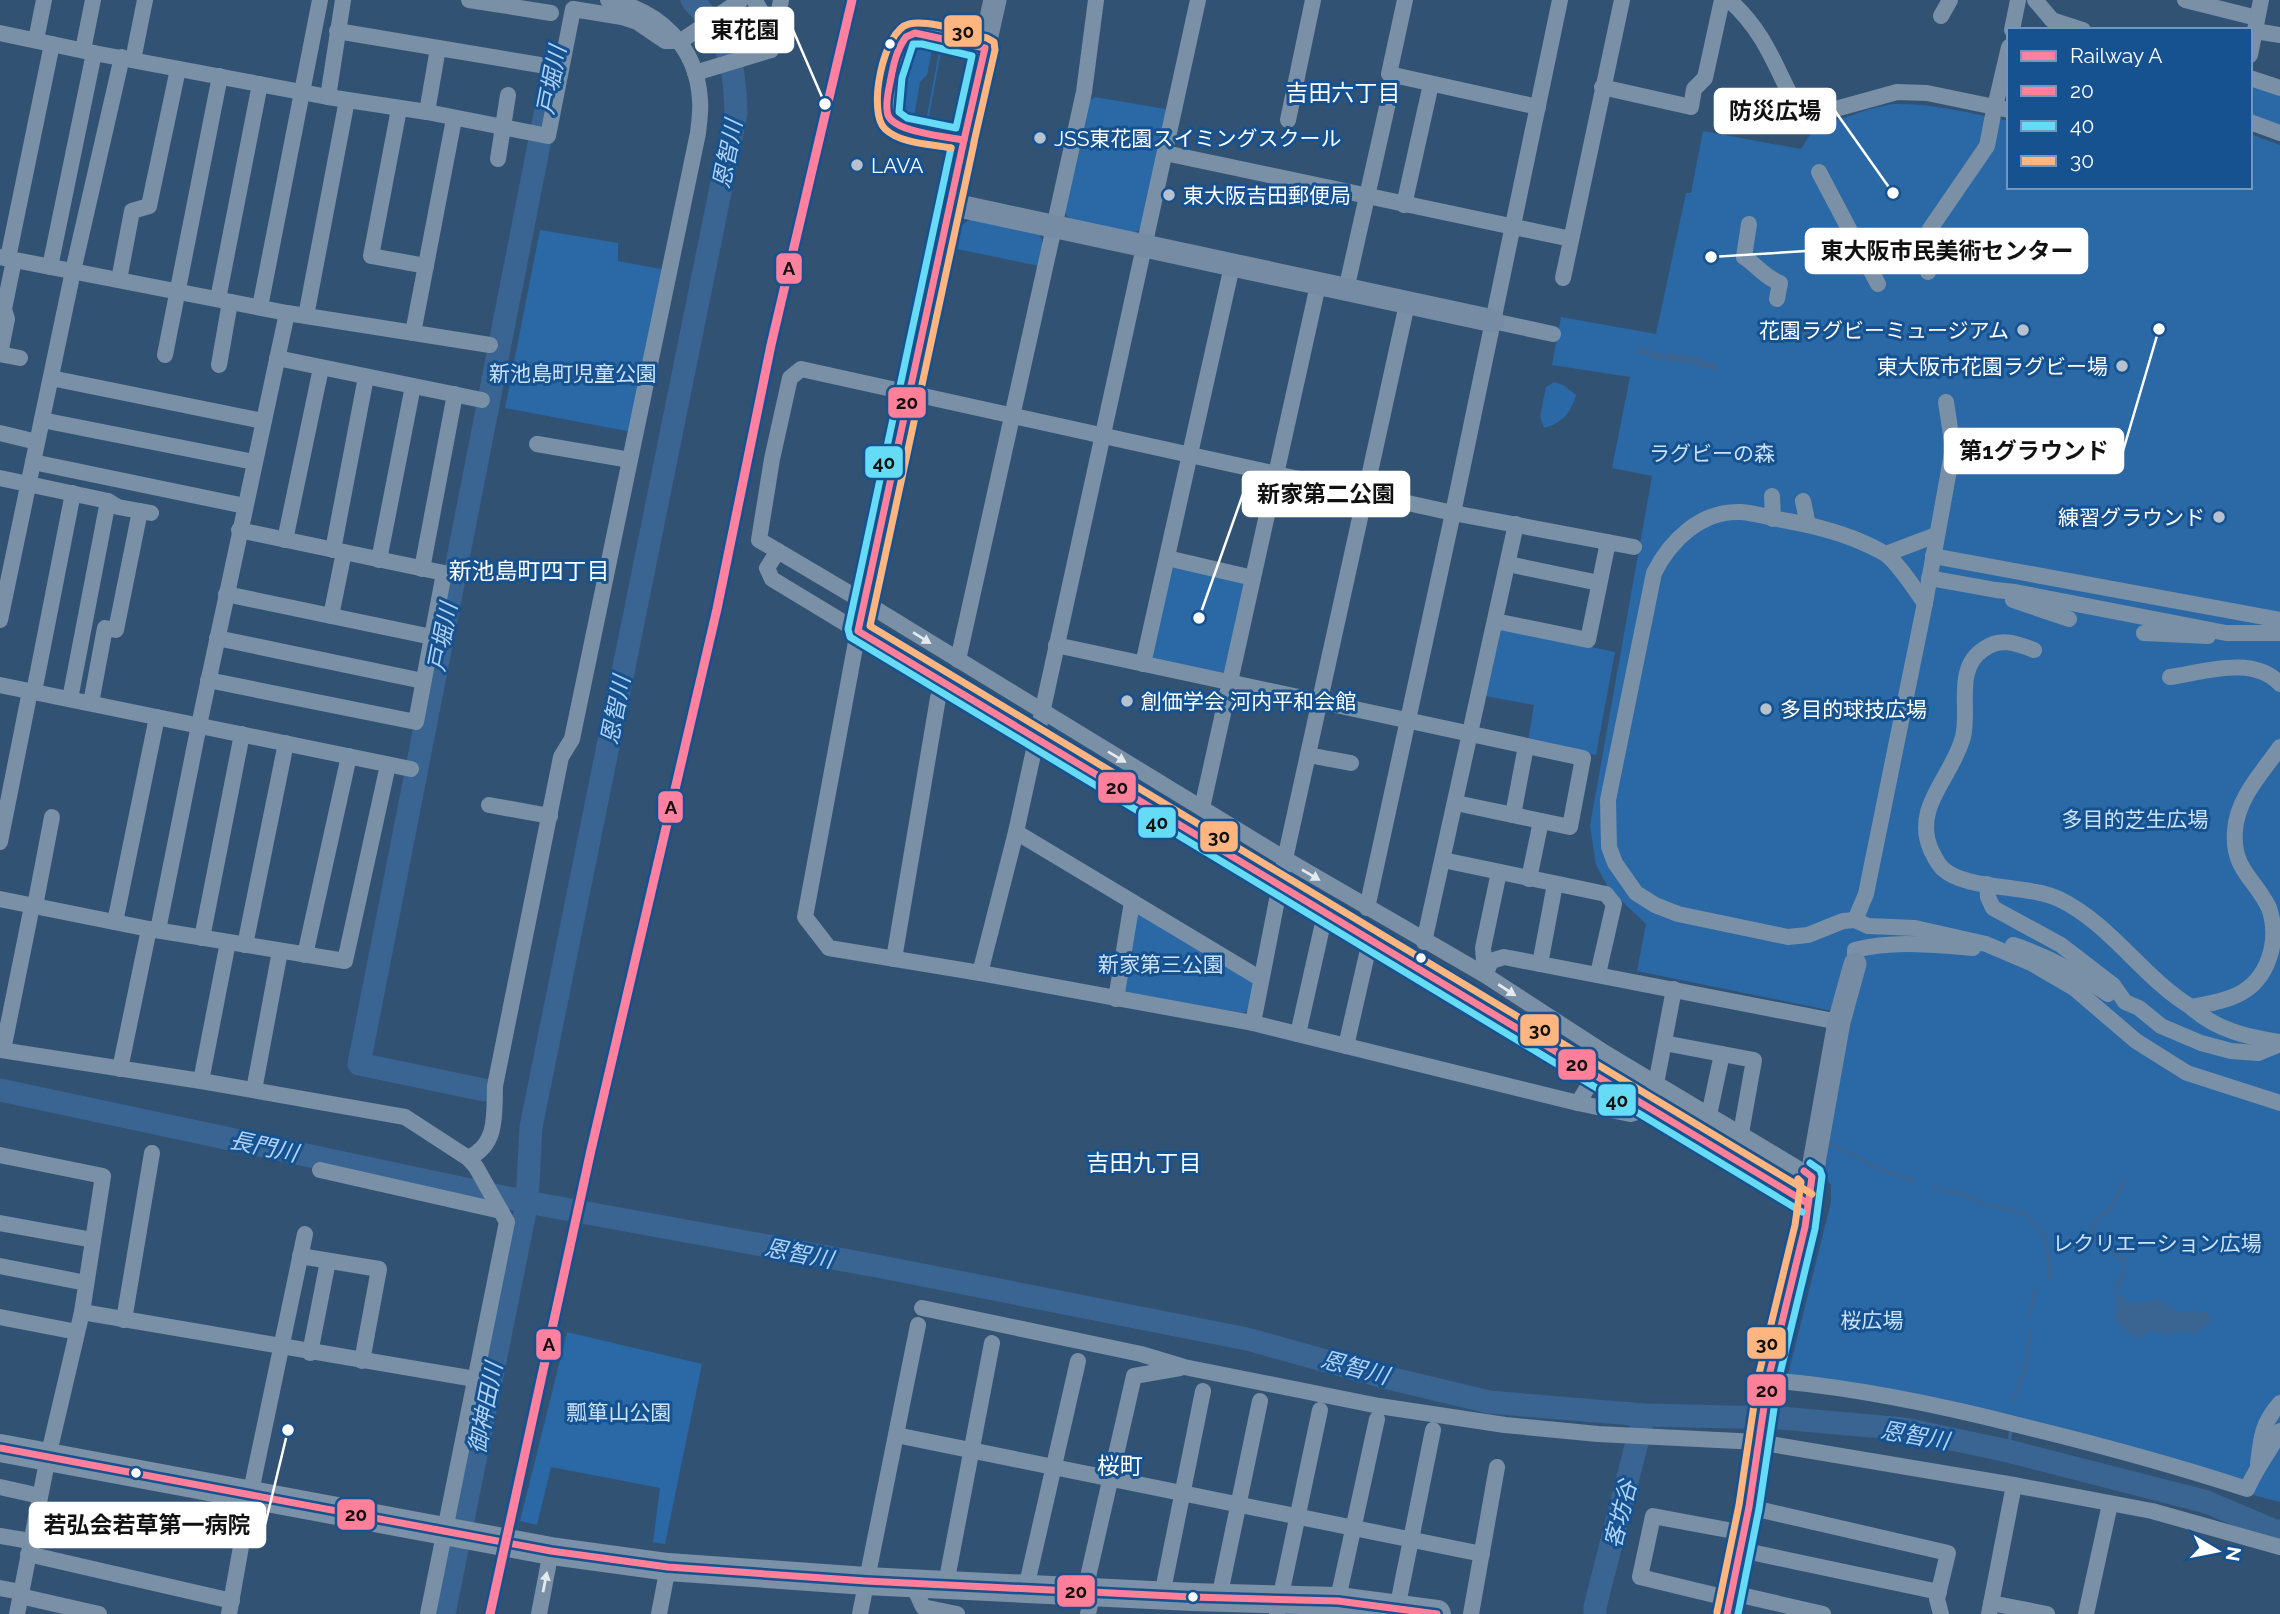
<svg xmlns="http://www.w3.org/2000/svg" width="2280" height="1614" font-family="Raleway,'Noto Sans JP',sans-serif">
  <rect width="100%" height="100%" fill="#325274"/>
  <g fill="#2a68a6">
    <polygon points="924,45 929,46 932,50 927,75 920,82 914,117 909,121 903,120 895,104 904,63 910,53"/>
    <polygon points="941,51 928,121 926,121 939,52"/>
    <polygon points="2250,83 2280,93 2280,126 2250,115"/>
    <polygon points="1095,97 1165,109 1168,115 1141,229 1134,233 1069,218 1064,211 1086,103"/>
    <path d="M1893,104c39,-1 77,9 116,17v66h241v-53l30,11v1357l-65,-17 3,-10 -430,-100 43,-173v-17l-12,-14 28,-157 -210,-43 9,-47 -37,-35 -13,-24 -6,-39 62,-350 -40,-8 18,-91 -78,-12 9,-48 95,17 30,-141h5l12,-62 98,18 13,-21 56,-19z"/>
    <polygon points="971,219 1039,233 1043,243 1039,266 957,249 962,225"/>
    <polygon points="540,230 618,243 618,261 666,270 632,432 505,408"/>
    <path d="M1554,382l9,3 13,10c-5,18 -14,28 -32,33l-4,-12 6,-29z"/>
    <polygon points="1177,565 1246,584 1229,669 1219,675 1156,662 1151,653 1168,570"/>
    <polygon points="1503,628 1615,652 1596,755 1528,741 1534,705 1485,696 1497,632"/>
    <polygon points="1142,912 1249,976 1257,992 1254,1009 1243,1013 1126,993 1122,984 1135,917"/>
    <polygon points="567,1332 702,1364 665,1544 653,1542 660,1488 551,1467 537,1525 520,1521"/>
  </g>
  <g fill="#3a6491">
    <polygon points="1638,347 1666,355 1668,353 1699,357 1700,360 1717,363 1715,370 1697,367 1696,364 1652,359 1650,356 1636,353"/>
    <path d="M2122,1296c12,13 21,5 35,3 8,3 13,10 21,12 11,2 19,-3 30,2l3,7 -14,14 -17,-2 -13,3 -15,-3 -14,6 -15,-9 -9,-12 4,-20z"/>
  </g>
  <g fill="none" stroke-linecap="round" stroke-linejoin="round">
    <g stroke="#3a6491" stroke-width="3.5">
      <polyline points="1828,1142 1877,1168 1914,1181"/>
      <polyline points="1934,1189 1965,1194 1982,1204 2025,1213 2044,1235 2050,1265 2050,1279"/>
      <polyline points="2118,1297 2116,1287 2124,1275 2124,1260 2098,1243 2092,1236 2091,1227 2095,1221 2109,1210 2125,1182"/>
      <polyline points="2030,1314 2035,1290"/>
      <polyline points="2012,1403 2027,1362 2027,1347 2031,1329"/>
      <polyline points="1772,1434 1780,1418"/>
      <polyline points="2008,1451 2011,1429"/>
      <polyline points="1762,1499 1768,1467"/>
      <polyline points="1753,1545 1758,1519"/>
    </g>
    <g stroke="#3a6491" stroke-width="23">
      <polyline points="0,1090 527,1202 882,1267 1247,1339 1380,1376 1489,1402 1644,1415 1780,1418 1905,1429 2008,1451 2207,1502 2275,1531 2280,1531"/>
      <polyline points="484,1090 359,1064 545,114"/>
      <path d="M444,1614l83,-412 4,-75 205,-1014c-2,-55 -7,-72 -44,-113"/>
      <polyline points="1595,1614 1595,1607 1644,1415"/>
    </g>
    <g stroke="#7990a7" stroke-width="16">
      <polyline points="469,0 551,13"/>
      <path d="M754,0c12,17 16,29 17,50"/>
      <polyline points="1405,0 1389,74 1538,107"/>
      <path d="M1729,0c40,35 48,75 74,118l94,-26 30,1 82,17"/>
      <polyline points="2035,0 2052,20 2083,30"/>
      <polyline points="2185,0 2257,18"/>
      <polyline points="1941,16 1950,0"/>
      <polyline points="2012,30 2018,0"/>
      <polyline points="337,31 540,65"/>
      <polyline points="2255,31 2280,35"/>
      <polyline points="0,33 94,53 328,97 427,112 548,136 573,9 622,17 637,22 665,41 681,41 741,0"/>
      <polyline points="774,38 781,0"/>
      <polyline points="36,40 44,0"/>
      <polyline points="83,50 93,0"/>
      <polyline points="2250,55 2261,0"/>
      <polyline points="133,60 145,0"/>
      <polyline points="695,73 771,50"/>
      <polyline points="2250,78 2280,88"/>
      <polyline points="1602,87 1691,107 1694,89 1705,78 1722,0"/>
      <polyline points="328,97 343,0"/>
      <polyline points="1995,107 2009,47"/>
      <polyline points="399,109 371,256 426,266"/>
      <polyline points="427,112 438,48"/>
      <polyline points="1288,120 1313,0"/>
      <polyline points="2250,122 2280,133"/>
      <path d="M964,140l-60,-12c-7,-3 -14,-6 -16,-14 -4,-11 8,-68 16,-76 3,-3 6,-4 10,-5l71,15"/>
      <polyline points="1165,153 1571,239"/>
      <polyline points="498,159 508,95"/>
      <polyline points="1819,172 1878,284"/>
      <polyline points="1404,205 1431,84"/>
      <path d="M1749,224l-5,33c14,9 20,20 36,26l-3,16"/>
      <polyline points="0,257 287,313 490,345"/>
      <polyline points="8,258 52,44"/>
      <polyline points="50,267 94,53"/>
      <polyline points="1928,272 1926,253 1930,229 1987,146 1993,115"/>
      <polyline points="1563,278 1622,0"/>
      <polyline points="119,280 132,211 149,206 178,69"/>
      <polyline points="1346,290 1394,76"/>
      <polyline points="218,299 260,84"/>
      <polyline points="260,307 320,0"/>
      <polyline points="306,316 347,100"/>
      <polyline points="1493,321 1553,334"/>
      <polyline points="413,333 454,119"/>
      <polyline points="0,354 7,319 4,309 14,260"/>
      <polyline points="0,354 20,358"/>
      <polyline points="165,355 220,76"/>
      <polyline points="277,358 482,400"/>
      <polyline points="219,365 230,302"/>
      <polyline points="51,378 263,421"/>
      <polyline points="42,420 254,462"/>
      <polyline points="0,433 37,442"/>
      <polyline points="537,444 630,460"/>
      <polyline points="33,462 245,506"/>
      <polyline points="0,478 108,501 118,507 151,513"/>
      <polyline points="1772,496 1773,519"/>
      <polyline points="1803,501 1808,525"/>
      <polyline points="285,540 321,368"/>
      <polyline points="1634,547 1453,513 801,369 790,378 772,459 759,540 864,602 1285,859 1485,975 1602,1051 1812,1177"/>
      <polyline points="333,550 366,377"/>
      <polyline points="778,551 767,568 772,579 1370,941 1807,1203"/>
      <polyline points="1886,554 1936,535"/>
      <polyline points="1933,556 2280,620"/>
      <polyline points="1167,558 1253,578"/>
      <polyline points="379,560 413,386"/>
      <polyline points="1508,564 1599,583"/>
      <polyline points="422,569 455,394"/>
      <polyline points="1929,578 1996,590 2015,592 2226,633 2280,633"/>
      <polyline points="226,594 432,637"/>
      <polyline points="2013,600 2069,619"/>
      <path d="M1925,603c-10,-13 -28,-42 -41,-50 -30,-17 -62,-26 -96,-32 -15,-2 -32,-8 -47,-9 -40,-2 -71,29 -87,61l-46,227 1,47 6,16 21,30 19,12 23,9 110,23 20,-2 35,-14 12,-1 13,6 47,2 71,16 47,20 41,24 62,53 51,32 93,30"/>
      <polyline points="331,616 344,552"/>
      <polyline points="0,620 73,271 122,57"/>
      <polyline points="1495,621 1588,640 1608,542"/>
      <polyline points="858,631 805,917 829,948 980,973 1253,1023 1578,1103 1594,1077"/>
      <polyline points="2144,633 2208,636"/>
      <polyline points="217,638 423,681"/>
      <polyline points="1056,645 1583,758 1570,827 1456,803"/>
      <path d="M2034,650c-18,-7 -34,-13 -50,-1 -30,19 -14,59 -21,88 -11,41 -51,70 -32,113 3,6 6,13 11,18 24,23 85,16 117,31 52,25 83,78 132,108 16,-3 32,-5 46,-12 32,-15 43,-55 32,-87 -14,-30 -37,-38 -34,-77 2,-33 27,-58 45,-84"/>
      <polyline points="958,660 1084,92 1096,0"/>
      <polyline points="1143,664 1232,266"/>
      <path d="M2170,677c34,-5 84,-22 110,7"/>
      <polyline points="208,680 416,722 444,573 239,530"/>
      <polyline points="0,685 411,769"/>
      <polyline points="34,692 73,493"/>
      <polyline points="70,699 108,501"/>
      <polyline points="91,703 105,628 116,630 140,511"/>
      <polyline points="1308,755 1351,763"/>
      <polyline points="489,805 550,816"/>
      <polyline points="1202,808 1318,285"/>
      <polyline points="1513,815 1526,746"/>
      <polyline points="1016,832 1261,979"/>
      <polyline points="0,842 30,691"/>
      <polyline points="1443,860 1606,894 1614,904 1598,974"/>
      <polyline points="1529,879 1541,821"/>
      <polyline points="1987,884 1988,897 1993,908 2061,945 2113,985 2125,1002 2139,1008 2161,1026 2201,1043 2231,1051 2258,1053 2280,1044"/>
      <polyline points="0,899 149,929 345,961 388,765"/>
      <polyline points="35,906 52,817"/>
      <polyline points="1367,908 1453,513 1560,0"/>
      <polyline points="1855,920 1866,894 1925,603 1953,448 1946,402"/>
      <polyline points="115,922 157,717"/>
      <polyline points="158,930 199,725 287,313"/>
      <polyline points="202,938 242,734"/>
      <polyline points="1424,942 1516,524"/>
      <polyline points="245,945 286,743"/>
      <path d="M2013,945c35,11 65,28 95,49"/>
      <polyline points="305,955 349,756"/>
      <polyline points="894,959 938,698 945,683"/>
      <polyline points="1540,964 1555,884"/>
      <path d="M1855,964v-14c39,-10 78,-5 118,-2"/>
      <polyline points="980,973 1016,832 1198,0"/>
      <polyline points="1485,973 1483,948 1499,872"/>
      <polyline points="1485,975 1491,961 1504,957 1839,1022"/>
      <polyline points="1116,999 1132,902"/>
      <path d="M2191,1007c25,23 56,30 89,35"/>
      <polyline points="1253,1023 1285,859 1407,304"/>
      <polyline points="1298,1034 1325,914"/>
      <polyline points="1664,1043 1754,1060 1741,1133"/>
      <polyline points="1346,1046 1370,941"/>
      <polyline points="0,1050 201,1081 405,1117 468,1158"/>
      <polyline points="3,1050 32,906"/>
      <polyline points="120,1069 149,929"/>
      <polyline points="201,1081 228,942"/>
      <polyline points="254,1090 280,951"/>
      <polyline points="1578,1103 1630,1114 1648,1109 1656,1084 1674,989"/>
      <polyline points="1709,1115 1722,1054"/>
      <polyline points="0,1155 103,1176 82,1312 48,1457 17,1614"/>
      <polyline points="320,1170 501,1211"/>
      <polyline points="0,1223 93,1240"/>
      <polyline points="300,1256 379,1269 362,1361"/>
      <polyline points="0,1266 86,1283"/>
      <polyline points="922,1308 1141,1354 1184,1367 1379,1406 1505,1425 1598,1434 1758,1442 2014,1485 2152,1511 2280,1547"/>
      <polyline points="82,1312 475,1379"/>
      <polyline points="0,1317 77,1332"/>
      <polyline points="124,1320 152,1153"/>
      <polyline points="310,1353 328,1261"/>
      <path d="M1768,1380c87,7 173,25 258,47 74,18 148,38 221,62 9,-21 23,-38 33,-58"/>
      <polyline points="896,1435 1482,1554"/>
      <path d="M2258,1464c3,-26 4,-41 22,-61"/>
      <polyline points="0,1487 40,1496"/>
      <polyline points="1749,1507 1948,1553 1937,1599 1941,1614"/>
      <polyline points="0,1536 30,1541"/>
      <polyline points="1741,1550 1939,1592"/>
      <polyline points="28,1554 232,1601"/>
      <polyline points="912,1583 923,1607 957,1614"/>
      <polyline points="946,1584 992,1343"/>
      <polyline points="0,1588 21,1592"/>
      <polyline points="1026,1588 1078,1361"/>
      <polyline points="1085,1590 1134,1376 1180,1368"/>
      <polyline points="1732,1593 1823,1614"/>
      <polyline points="1162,1595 1203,1391"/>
      <polyline points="20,1596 99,1614"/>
      <polyline points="1219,1598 1260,1401"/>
      <polyline points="1731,1599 1640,1577 1653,1516 1744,1533"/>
      <polyline points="1991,1603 2047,1614"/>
      <polyline points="1336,1608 1377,1419"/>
      <polyline points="229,1614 250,1496 305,1234"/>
      <path d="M428,1614l79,-392 -31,-55 -8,-9c30,-13 26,-43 27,-72l66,-329 11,-18 126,-606c1,-10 3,-22 2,-33 -3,-54 -41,-90 -92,-100"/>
      <polyline points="539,1614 551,1551"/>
      <polyline points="659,1614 668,1567"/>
      <polyline points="860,1614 918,1325"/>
      <polyline points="1088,1614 1093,1591"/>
      <polyline points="1277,1614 1320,1410"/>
      <polyline points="1396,1614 1433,1430"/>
      <polyline points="1471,1614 1497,1467"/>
      <polyline points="1989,1614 2014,1485"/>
      <polyline points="2086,1614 2110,1504"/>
    </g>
    <g stroke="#758ca4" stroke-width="23">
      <polyline points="950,204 1493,321"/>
      <polyline points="858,631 945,223 995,0"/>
      <polyline points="1727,1614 1749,1507 1768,1380 1805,1227 1815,1157 1839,1022 1855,964"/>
    </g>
    <polyline stroke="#7b91a7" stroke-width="28" points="0,1448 551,1551 668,1567 866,1581 1192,1597 1338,1601 1437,1614"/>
    <defs>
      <g id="bus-1">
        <path d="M915,33l70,15 -21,92c-17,-3 -70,-8 -76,-25 -3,-9 0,-23 2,-32 3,-16 6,-33 16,-46z"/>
        <polyline points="964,140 858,631 1807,1203"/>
        <polyline points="0,1448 551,1551 668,1567 866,1581 1192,1597 1338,1601 1437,1614"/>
        <polyline points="1727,1614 1749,1507 1768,1380 1805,1227 1812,1177 1804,1171"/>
      </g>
      <g id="bus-2">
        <polygon points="913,44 922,44 972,56 956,128 907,118 899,112 902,78"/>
        <polyline points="951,148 848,629 850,637 1802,1212"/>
        <polyline points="1738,1614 1759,1509 1778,1382 1815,1229 1822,1176 1820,1170 1810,1163"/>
      </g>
      <g id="bus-3">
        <polyline points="974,143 870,626 1812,1194"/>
        <path d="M951,148c-20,-4 -50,-4 -66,-19 -18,-17 -2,-99 24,-105 19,-5 58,9 78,14l7,4 1,8 -21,92"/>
        <polyline points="1717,1612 1739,1505 1758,1378 1795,1225 1801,1182 1798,1179"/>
      </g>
    </defs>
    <use href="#bus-1" stroke="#165190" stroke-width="12"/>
    <use href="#bus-2" stroke="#165190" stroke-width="12"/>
    <use href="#bus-3" stroke="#165190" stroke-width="12"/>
    <use href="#bus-1" stroke="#ff8098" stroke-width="7"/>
    <use href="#bus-2" stroke="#66dbf5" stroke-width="7"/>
    <use href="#bus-3" stroke="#ffb580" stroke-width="7"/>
    <defs>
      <polyline id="rail-1" points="490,1614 591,1150 717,609 771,345 852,0"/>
    </defs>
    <use href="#rail-1" stroke="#165190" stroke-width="14"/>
    <use href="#rail-1" stroke="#ff809f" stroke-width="9"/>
  </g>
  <defs><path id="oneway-solid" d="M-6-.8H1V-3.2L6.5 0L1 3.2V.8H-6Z" transform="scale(1.75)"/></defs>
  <g fill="#e4e9ed">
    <use href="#oneway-solid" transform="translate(922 638) rotate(32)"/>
    <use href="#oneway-solid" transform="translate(1117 757) rotate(31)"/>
    <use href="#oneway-solid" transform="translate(1311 875) rotate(31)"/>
    <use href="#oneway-solid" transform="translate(1507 990) rotate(33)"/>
    <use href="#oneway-solid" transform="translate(545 1582) rotate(-79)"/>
  </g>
  <g fill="#fff" stroke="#165190" stroke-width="2.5">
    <circle cx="890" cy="44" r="6"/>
    <circle cx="1421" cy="958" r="6"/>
    <circle cx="136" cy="1473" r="6"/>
    <circle cx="1193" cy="1597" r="6"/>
  </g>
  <g fill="#b7c2ce" stroke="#165190" stroke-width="2.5">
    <circle cx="1040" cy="138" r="7"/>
    <circle cx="857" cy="165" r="7"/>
    <circle cx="1169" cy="195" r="7"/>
    <circle cx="2023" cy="330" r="7"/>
    <circle cx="2122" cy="366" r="7"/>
    <circle cx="2219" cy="517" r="7"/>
    <circle cx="1127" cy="701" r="7"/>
    <circle cx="1766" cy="709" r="7"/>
  </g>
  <g text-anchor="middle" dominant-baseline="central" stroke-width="6" stroke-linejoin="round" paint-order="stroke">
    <g font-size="21" fill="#fff" stroke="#165190" text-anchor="start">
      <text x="1054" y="138">JSS東花園スイミングスクール</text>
      <text x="871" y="165">LAVA</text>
      <text x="1183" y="195">東大阪吉田郵便局</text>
      <text x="2009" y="330" text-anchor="end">花園ラグビーミュージアム</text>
      <text x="2108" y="366" text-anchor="end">東大阪市花園ラグビー場</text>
      <text x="2205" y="517" text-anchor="end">練習グラウンド</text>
      <text x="1141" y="701">創価学会 河内平和会館</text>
      <text x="1780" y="709">多目的球技広場</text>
    </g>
    <g font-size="21" fill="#cae2fb" stroke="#165190">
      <text x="573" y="373">新池島町児童公園</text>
      <text x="1712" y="453">ラグビーの森</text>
      <text x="2135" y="819">多目的芝生広場</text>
      <text x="1161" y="964">新家第三公園</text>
      <text x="2157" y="1243">レクリエーション広場</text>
      <text x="1872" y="1320">桜広場</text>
      <text x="619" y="1412">瓢箪山公園</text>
    </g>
    <g font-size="23" font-style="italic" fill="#afd3f7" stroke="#165190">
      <text transform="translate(551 80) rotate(-79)">戸堀川</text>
      <text transform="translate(727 154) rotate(-79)">恩智川</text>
      <text transform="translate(442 637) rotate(-79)">戸堀川</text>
      <text transform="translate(615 710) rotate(-79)">恩智川</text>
      <text transform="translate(264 1146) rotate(12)">長門川</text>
      <text transform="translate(799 1253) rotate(11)">恩智川</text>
      <text transform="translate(1355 1367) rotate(15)">恩智川</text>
      <text transform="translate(485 1408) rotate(-79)">御神田川</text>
      <text transform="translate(1915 1435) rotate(10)">恩智川</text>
      <text transform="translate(1620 1514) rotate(-76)">客坊谷</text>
    </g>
    <g font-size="23" fill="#fff" stroke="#165190">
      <text x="1343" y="92">吉田六丁目</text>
      <text x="529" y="570">新池島町四丁目</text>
      <text x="1144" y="1162">吉田九丁目</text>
      <text x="1120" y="1465">桜町</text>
    </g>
  </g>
  <path fill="none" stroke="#fff" stroke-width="2.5" d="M825 104L793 30M1893 193L1835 111M1711 257L1806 251M2159 329L2123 451M1199 618L1243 494M288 1430L265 1525"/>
  <g fill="#fff" stroke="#165190" stroke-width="2.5">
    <circle cx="825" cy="104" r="7"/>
    <circle cx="1893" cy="193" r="7"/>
    <circle cx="1711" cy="257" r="7"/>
    <circle cx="2159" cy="329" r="7"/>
    <circle cx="1199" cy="618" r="7"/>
    <circle cx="288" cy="1430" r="7"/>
  </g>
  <g fill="#fff" stroke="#fff" stroke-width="2.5">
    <rect x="696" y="8" width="97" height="44" rx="7"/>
    <rect x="1715" y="89" width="120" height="44" rx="7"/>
    <rect x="1806" y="229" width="281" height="44" rx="7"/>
    <rect x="1945" y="429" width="178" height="44" rx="7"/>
    <rect x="1243" y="472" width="166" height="44" rx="7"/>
    <rect x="30" y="1503" width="235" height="44" rx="7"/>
  </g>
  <g font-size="23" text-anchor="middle" font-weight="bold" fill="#111">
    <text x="745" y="38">東花園</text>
    <text x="1775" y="119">防災広場</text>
    <text x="1947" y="259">東大阪市民美術センター</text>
    <text x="2034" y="459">第1グラウンド</text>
    <text x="1326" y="502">新家第二公園</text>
    <text x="147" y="1533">若弘会若草第一病院</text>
  </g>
  <g stroke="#165190" stroke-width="2.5">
    <rect x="943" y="14" width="40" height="34" rx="7" fill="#ffb580"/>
    <rect x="775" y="252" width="28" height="33" rx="7" fill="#ff809f"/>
    <rect x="887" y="386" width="40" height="33" rx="7" fill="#ff8098"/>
    <rect x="864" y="445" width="40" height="34" rx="7" fill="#66dbf5"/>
    <rect x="1097" y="771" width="40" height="33" rx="7" fill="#ff8098"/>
    <rect x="657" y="790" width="27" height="34" rx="7" fill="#ff809f"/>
    <rect x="1137" y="806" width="40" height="33" rx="7" fill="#66dbf5"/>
    <rect x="1199" y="820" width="40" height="33" rx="7" fill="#ffb580"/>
    <rect x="1519" y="1013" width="41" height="34" rx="7" fill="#ffb580"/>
    <rect x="1557" y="1048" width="40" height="33" rx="7" fill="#ff8098"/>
    <rect x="1597" y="1083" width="40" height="34" rx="7" fill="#66dbf5"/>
    <rect x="1746" y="1326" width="41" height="34" rx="7" fill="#ffb580"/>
    <rect x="535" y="1328" width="27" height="33" rx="7" fill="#ff809f"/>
    <rect x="1746" y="1373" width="41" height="34" rx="7" fill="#ff8098"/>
    <rect x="336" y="1498" width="40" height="33" rx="7" fill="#ff8098"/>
    <rect x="1056" y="1574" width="40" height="34" rx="7" fill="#ff8098"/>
  </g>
  <g font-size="19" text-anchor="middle" font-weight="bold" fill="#111">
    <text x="963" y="38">30</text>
    <text x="789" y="275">A</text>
    <text x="907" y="409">20</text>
    <text x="884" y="469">40</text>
    <text x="1117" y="794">20</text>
    <text x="671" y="814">A</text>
    <text x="1157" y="829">40</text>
    <text x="1219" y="843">30</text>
    <text x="1540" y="1036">30</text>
    <text x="1577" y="1071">20</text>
    <text x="1617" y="1107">40</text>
    <text x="1767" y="1350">30</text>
    <text x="549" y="1351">A</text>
    <text x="1767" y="1397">20</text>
    <text x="356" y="1521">20</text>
    <text x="1076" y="1598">20</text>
  </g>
  <rect x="2007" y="28" width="245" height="161" fill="#165190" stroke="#7397bc" stroke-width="2"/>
  <rect x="2021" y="51" width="35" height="10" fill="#ff809f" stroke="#7397bc" stroke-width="2"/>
  <text x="2070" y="63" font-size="21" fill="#ffffff">Railway A</text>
  <rect x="2021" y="86" width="35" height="10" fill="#ff8098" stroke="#7397bc" stroke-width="2"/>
  <text x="2070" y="98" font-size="21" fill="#ffffff">20</text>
  <rect x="2021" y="121" width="35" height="10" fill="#66dbf5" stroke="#7397bc" stroke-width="2"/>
  <text x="2070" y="133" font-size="21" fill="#ffffff">40</text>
  <rect x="2021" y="156" width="35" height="10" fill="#ffb580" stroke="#7397bc" stroke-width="2"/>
  <text x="2070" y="168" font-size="21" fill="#ffffff">30</text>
  <g transform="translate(2217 1551) rotate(100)" stroke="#165190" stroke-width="5" paint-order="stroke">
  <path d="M0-5L12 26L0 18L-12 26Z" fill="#ffffff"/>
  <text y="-10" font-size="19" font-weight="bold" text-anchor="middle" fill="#ffffff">N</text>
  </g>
</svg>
